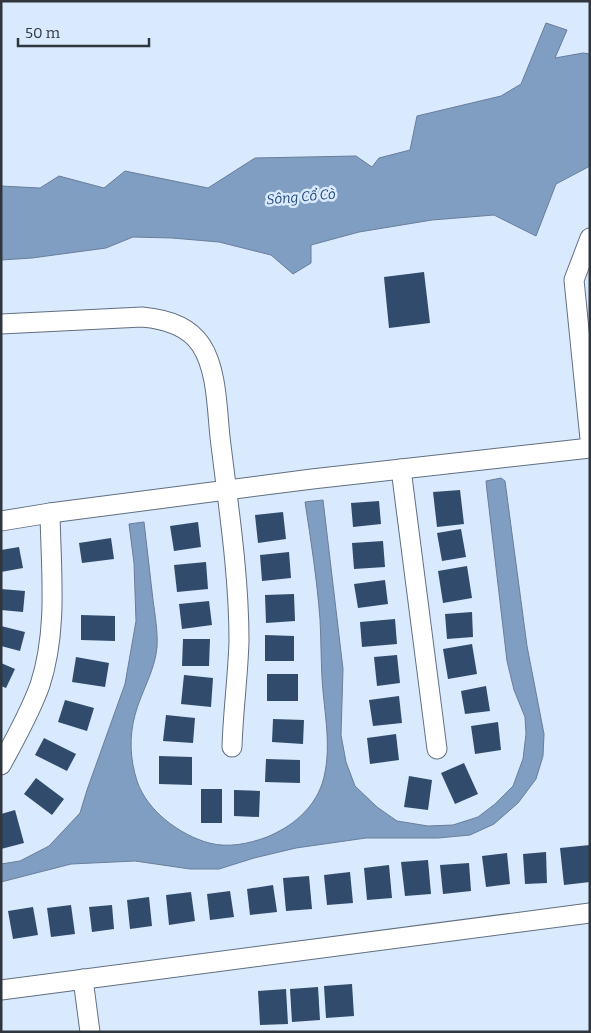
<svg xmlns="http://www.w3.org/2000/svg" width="591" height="1033" font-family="Bitter,serif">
  <rect width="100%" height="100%" fill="#d9e9fe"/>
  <g fill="#809dc2" stroke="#687e9a">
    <polygon points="546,23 567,30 555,58 583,53 590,54 590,166 556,184 536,236 494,215 432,220 359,232 311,245 311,263 293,274 271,255 219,242 172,238 133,237 106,248 32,258 1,260 1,186 40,188 59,176 104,188 125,171 208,188 255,158 356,156 372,167 379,158 410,150 417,116 501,96 521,84"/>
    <path d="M501,478l4,3 22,165 17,88 -1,22 -7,23 -18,24 -24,21 -24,11 -32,3h-72l-70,10 -42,10 -35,11h-29l-55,-8 -64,3 -70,18v-18l19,-3 29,-15 31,-33 7,-23 38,-106 11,-63 -2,-58 -5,-39 15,-2c3,26 6,52 9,78 2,15 5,32 4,47 -2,24 -16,45 -22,68 -6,22 -5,44 2,66 10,30 43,54 72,62 19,5 39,1 58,-6 24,-10 46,-27 55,-53 11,-34 2,-71 0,-106 -1,-19 -1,-39 -2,-59 -3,-39 -9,-78 -15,-117l18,-2 20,169 -2,66 5,27 9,24 22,21 20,14 31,5 25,-1 25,-8 17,-13 18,-18 10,-27 3,-25 -1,-17 -11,-27 -7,-29 -20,-170 -1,-10z"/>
  </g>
  <g fill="#304b6b">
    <polygon points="424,272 430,323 389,328 384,277"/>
    <polygon points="460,490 464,524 437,527 433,492"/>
    <polygon points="379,501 381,524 353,527 351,503"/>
    <polygon points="283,512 286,539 258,543 255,515"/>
    <polygon points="198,522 201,547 174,551 170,526"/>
    <polygon points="461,529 466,557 442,561 437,533"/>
    <polygon points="111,538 114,559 82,563 79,543"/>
    <polygon points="383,541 385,567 354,569 352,543"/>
    <polygon points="19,547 23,568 1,572 1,550"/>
    <polygon points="289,552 291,578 262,581 260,555"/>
    <polygon points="206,562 208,589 177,592 174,565"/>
    <polygon points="467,566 472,598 443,603 438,571"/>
    <polygon points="385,580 388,604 358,608 354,584"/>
    <polygon points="1,589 25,591 23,612 1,610"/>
    <polygon points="294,594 295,621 266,623 265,595"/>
    <polygon points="209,601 212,625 182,629 179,604"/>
    <polygon points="472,612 473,637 447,639 445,614"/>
    <polygon points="81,615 115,616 115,641 81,640"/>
    <polygon points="395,619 397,644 362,647 360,622"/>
    <polygon points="1,626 25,632 20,651 1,646"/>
    <polygon points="265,635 294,636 294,661 265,661"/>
    <polygon points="183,639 210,639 209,666 182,666"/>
    <polygon points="472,644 477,674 448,679 443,649"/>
    <polygon points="397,655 400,683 377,686 374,657"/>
    <polygon points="76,657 109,663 105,687 72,682"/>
    <polygon points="1,663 15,669 6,688 1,686"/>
    <rect x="267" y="674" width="31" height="27"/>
    <polygon points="184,675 213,678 211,707 181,704"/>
    <polygon points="486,686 490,711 465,714 461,691"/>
    <polygon points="399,696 402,723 373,726 369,700"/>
    <polygon points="65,700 94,708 87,731 58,722"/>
    <polygon points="166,715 195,718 193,743 163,741"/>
    <polygon points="273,719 304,720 303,744 272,742"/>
    <polygon points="498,722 501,750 475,754 471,726"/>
    <polygon points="396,734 399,760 370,764 367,738"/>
    <polygon points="44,738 76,754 67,771 35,755"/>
    <polygon points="159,756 192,757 192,785 159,784"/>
    <polygon points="266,759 300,760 300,783 265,782"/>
    <polygon points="464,763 478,794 455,804 441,773"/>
    <polygon points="409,776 432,780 428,810 404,807"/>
    <polygon points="36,778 64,799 52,815 24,794"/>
    <rect x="201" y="789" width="21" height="34"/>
    <polygon points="234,790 260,791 259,817 234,816"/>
    <polygon points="15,810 24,843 1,849 1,814"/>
    <polygon points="590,845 590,882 564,885 560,848"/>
    <polygon points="546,852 547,883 525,884 523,854"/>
    <polygon points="507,853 510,884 486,887 482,856"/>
    <polygon points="428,860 431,894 405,896 401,862"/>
    <polygon points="469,863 471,891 443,894 440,865"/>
    <polygon points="389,865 392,898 367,900 364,868"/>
    <polygon points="350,872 353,903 327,905 324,875"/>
    <polygon points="309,876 312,909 286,911 283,878"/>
    <polygon points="273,885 277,912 250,915 247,889"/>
    <polygon points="230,891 234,917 210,920 207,894"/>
    <polygon points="191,892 195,921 169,925 166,895"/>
    <polygon points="149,897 152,926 130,929 127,900"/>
    <polygon points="71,905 75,934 51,937 47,908"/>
    <polygon points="112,905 114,929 92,932 89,907"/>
    <polygon points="33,907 38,935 13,939 8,911"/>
    <polygon points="352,984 354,1016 326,1018 324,986"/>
    <polygon points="318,987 320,1020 292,1022 290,989"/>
    <polygon points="286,989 288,1024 260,1025 258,991"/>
  </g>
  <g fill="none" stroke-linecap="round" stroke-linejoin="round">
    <defs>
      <g id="street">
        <polyline points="590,238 574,280 590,439"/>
        <path d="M1,324l141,-7c23,2 46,8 59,28 16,24 16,64 19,92 8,67 19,136 19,204 -1,35 -6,71 -7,106"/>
        <polyline points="401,469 437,749"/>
        <polyline points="1,521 50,513 312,479 590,448"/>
        <path d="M1,765c14,-26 29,-52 39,-80 18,-55 11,-114 10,-172"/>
        <polyline points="83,979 90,1032"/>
        <polyline points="1,990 590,913"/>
      </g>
    </defs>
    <use href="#street" stroke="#616f81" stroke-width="21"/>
    <use href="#street" stroke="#fff" stroke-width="19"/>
  </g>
  <g text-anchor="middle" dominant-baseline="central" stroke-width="5" stroke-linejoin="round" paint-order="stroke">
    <g font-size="14" font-style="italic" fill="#224b7c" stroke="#d9e9fe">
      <text transform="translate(301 197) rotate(-5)">Sông Cổ Cò</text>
    </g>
  </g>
  <rect width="591" height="1033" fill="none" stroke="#30363e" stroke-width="5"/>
  <path d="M18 38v8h131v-8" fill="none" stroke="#30363e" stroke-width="2.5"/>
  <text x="25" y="38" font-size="15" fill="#30363e" stroke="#d9e9fe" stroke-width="4" paint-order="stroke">50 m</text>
</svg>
